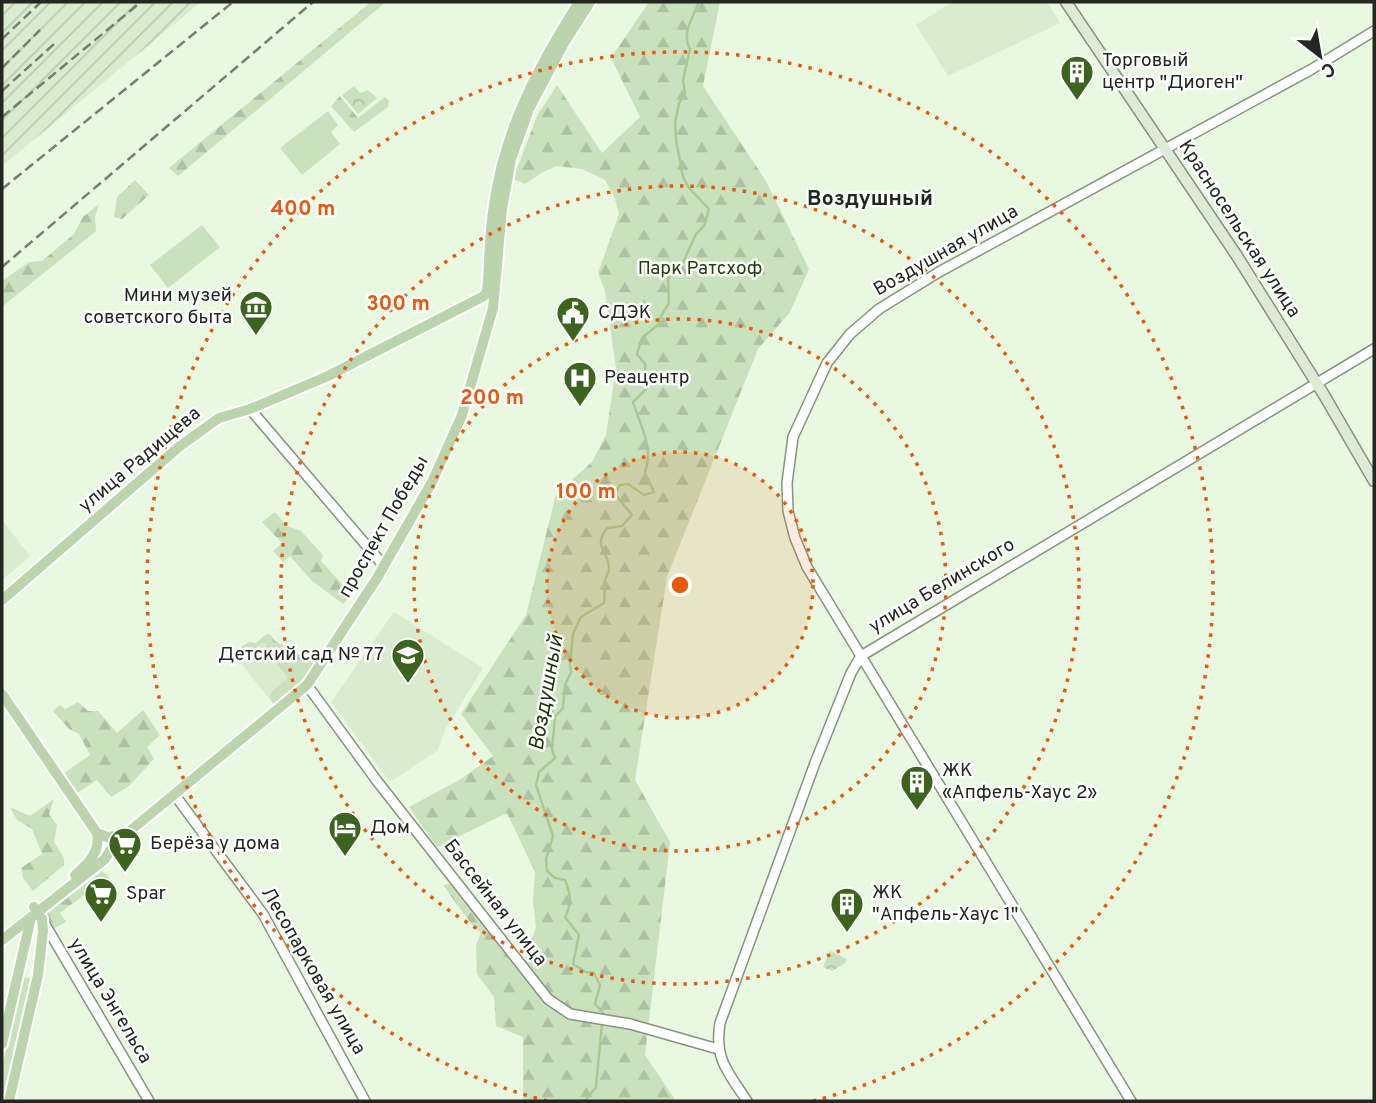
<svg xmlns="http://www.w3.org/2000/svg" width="1376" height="1103" font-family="Overpass,sans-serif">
  <defs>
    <pattern id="industrial-furrows" width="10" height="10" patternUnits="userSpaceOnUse" patternTransform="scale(1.75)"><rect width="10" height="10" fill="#d9eccf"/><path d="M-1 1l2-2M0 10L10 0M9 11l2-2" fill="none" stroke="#bacab1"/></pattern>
    <pattern id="forest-firs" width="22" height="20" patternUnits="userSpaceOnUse" patternTransform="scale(1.75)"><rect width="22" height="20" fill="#cae1be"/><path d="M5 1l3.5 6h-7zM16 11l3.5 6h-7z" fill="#adc1a3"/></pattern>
    <pattern id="park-crowns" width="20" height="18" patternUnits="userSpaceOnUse" patternTransform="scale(1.75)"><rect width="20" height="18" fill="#cae1be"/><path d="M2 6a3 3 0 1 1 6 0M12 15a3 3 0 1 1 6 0" fill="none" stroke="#adc1a3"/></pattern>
  </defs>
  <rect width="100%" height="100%" fill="#e9f8e1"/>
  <g fill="#d9eccf">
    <polygon points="952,2 1047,2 1060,23 948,76 916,25"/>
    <polygon points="2,520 30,556 2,580"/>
    <polygon points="394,612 483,668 445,730 438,750 390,782 331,702"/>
    <polygon points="262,643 307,658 276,707 239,661"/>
  </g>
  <polygon fill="url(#industrial-furrows)" points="2,2 201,2 2,166"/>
  <g fill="#cae1be">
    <polygon points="328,111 338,125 331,132 340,144 302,175 280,148"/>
    <polygon points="202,225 220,247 168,288 150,265"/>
    <polygon points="102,871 110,878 109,884 105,882 83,896 79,889"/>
    <polygon points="23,977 31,979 2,1101 2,1067"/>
  </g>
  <g fill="url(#forest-firs)">
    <polygon points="371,2 386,2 178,176 169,168"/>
    <polygon points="649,2 720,2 703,86 766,181 809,269 790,312 758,349 667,577 635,780 670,842 645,1055 676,1101 523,1101 523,1037 496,1026 494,997 477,974 476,945 481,933 472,925 443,885 452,883 523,975 524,964 536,927 533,900 535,872 507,813 437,847 409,807 461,779 493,756 461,714 526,615 556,494 592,462 606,435 616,368 605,291 598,273 619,214 614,196 605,180 582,169 557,166 541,173 525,184 513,179 537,116 557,85 602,153 640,117 611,58"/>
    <polygon points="340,96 358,118 385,97 389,101 388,107 354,132 331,106"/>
    <polygon points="135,180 149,195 122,219 114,217 117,197"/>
    <polygon points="99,204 95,218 96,231 3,306 2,281 29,262 42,261 74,234 83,217"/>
    <polygon points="275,512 287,526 301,531 323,555 321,561 352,595 343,604 311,580 290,556 283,562 273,551 282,543 262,522"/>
    <polygon points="270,634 275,641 316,664 303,684 276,707 269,698 271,692 288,678 265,649 266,644 262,643 239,661 233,652 249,642 256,643 265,635"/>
    <polygon points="78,702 88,711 98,711 117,733 143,710 160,735 147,747 154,759 129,786 111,797 97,780 74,795 60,776 90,755 79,734 69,729 53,711 60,705 65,709"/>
    <polygon points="54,799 49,814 57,825 54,842 64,858 64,865 33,891 23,878 21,868 42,854 32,829 17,820 10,807 30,816"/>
    <polygon points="79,889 83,896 60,913 66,922 53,929 44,916"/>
  </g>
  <g fill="url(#park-crowns)">
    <polygon points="354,86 360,93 368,90 377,98 358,114 342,95"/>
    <polygon points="830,951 847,959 845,963 832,971 823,967"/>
  </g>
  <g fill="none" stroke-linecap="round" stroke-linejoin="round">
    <path stroke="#a7ca93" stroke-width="2.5" d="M585,1101l11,-14 7,-74 -8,-9 5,-19 -6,-12 -8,-1 -13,-8 6,-29 -14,-18c7,-14 6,-22 0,-37l-10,-2 -8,-7 -1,-12 7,-23 -17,-51 3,-13 16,-14 -3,-9 3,-32 8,-9 2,-23 6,-13 -1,-9 3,-29 8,-17 23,-14c1,-8 0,-16 1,-23 1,-4 4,-7 4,-11 0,-19 -17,-21 -2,-41l15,-2 10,-11 -17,-21 5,-9 8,-1 16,11 10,-3 -9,-19c9,-26 -4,-45 -12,-71l14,-14 -2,-24 -8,-10 5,-16 18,-15v-5l9,-15 -1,-25 12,-9 16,-35 8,-8 5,-17 -20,-21 -6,-11 -7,-37 -1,-17 4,-20 6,-10 -2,-13 7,-31c-9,-15 3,-32 9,-47"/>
    <defs>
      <g id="tertiary">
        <polyline points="250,409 384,566"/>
        <polyline points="307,685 377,781 548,999 570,1014 630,1024 718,1049"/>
        <polyline points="174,794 263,914 365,1101"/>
        <polyline points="43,921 149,1101"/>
        <path d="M747,1101c-19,-29 -33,-42 -27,-78l95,-260 36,-90 10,-17 513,-307"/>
        <polyline points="1131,1101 807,567 795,538 788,511 787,483 793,437 827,363 850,334 879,309 939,272 1312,69 1374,31"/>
      </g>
      <polyline id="secondary" points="1066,2 1237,256 1324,395 1374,481"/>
      <g id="primary">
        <path d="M2,600l178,-154 39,-28 31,-9 78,-33 156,-80 3,-5c3,-29 2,-57 7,-86 10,-75 45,-140 85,-203"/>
        <polyline points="2,694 97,833 107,837 122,835"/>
        <path d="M75,875c13,-11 26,-24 22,-42"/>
        <polyline points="2,940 105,859 114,844 307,685 377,578 432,482 462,415 493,308 502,209 511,159 529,109 564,43 590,2"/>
        <polyline points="2,1044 31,918"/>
        <polyline points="9,1101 38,975 43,931 42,919 34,907"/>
      </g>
    </defs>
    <use href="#tertiary" stroke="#86947f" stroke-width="12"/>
    <use href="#secondary" stroke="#86947f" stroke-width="13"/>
    <use href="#primary" stroke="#fff" stroke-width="14"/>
    <use href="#tertiary" stroke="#fff" stroke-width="9"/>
    <use href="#secondary" stroke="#ddead6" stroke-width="10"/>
    <use href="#primary" stroke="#bcd4ad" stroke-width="10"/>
    <g stroke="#757e70" stroke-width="2.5" stroke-dasharray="10 5" stroke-linecap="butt">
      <polyline points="2,39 41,2"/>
      <polyline points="2,68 40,30"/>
      <polyline points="2,91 54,44"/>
      <polyline points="2,117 141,2"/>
      <polyline points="2,189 233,2"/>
      <polyline points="2,267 313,2"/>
    </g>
  </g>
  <circle cx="680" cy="585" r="133" fill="#e8590c" fill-opacity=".12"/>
  <g fill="none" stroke="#e8590c" stroke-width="3.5" stroke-dasharray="3.5 7">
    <circle cx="680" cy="585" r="133"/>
    <circle cx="680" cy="585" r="266"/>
    <circle cx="680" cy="585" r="399"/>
    <path d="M547 1101A533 533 0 1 1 813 1101"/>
  </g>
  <defs>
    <symbol id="building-pin" viewBox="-11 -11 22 30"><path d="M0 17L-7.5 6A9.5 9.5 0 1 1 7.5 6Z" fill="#3c641f" stroke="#fff"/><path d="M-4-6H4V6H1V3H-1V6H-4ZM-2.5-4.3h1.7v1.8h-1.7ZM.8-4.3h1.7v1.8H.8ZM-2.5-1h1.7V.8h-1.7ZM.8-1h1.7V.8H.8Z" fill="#fff"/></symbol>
    <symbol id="museum-pin" viewBox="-11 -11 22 30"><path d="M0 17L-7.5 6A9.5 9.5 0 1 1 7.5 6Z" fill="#3c641f" stroke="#fff"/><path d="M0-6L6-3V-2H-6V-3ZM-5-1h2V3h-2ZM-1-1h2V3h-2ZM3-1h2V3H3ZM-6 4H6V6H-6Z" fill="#fff"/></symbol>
    <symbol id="civic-pin" viewBox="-11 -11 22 30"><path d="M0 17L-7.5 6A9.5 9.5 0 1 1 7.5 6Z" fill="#3c641f" stroke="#fff"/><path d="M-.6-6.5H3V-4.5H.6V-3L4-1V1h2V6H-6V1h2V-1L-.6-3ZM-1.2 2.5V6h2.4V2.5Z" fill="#fff"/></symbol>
    <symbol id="hospital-pin" viewBox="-11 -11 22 30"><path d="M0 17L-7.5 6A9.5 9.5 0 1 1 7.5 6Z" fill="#3c641f" stroke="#fff"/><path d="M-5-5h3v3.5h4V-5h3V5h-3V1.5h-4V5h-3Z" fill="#fff"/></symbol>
    <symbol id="school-pin" viewBox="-11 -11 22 30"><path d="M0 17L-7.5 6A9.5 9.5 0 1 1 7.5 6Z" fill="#3c641f" stroke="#fff"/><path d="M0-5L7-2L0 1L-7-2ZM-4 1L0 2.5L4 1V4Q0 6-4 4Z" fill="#fff"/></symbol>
    <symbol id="hotel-pin" viewBox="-11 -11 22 30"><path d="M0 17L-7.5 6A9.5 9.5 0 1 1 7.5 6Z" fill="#3c641f" stroke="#fff"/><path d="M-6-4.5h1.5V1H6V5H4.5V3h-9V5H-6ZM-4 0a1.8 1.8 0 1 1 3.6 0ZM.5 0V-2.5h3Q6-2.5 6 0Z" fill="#fff"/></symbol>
    <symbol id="supermarket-pin" viewBox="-11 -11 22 30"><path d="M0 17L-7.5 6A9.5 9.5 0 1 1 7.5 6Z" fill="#3c641f" stroke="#fff"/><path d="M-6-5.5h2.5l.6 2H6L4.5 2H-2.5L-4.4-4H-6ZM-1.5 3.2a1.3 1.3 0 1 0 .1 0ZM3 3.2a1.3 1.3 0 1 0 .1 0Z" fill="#fff"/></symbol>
  </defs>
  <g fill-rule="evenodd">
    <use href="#building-pin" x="1058" y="53" width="38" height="52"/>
    <use href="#museum-pin" x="237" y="288" width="38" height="52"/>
    <use href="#civic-pin" x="554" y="294" width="38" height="52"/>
    <use href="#hospital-pin" x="561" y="359" width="38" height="52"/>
    <use href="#school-pin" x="389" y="636" width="38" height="52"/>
    <use href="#building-pin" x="898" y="763" width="38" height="52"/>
    <use href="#hotel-pin" x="326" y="809" width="38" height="52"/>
    <use href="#supermarket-pin" x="106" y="825" width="38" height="52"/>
    <use href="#supermarket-pin" x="82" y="875" width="38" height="52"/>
    <use href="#building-pin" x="828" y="885" width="38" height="52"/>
  </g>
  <g text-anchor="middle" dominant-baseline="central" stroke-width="5" stroke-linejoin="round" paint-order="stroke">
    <g font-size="19" fill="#22271f" stroke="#fff" text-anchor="start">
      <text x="1102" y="61">Торговый<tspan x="1102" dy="22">центр "Диоген"</tspan></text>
      <text x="232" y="296" text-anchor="end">Мини музей<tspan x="232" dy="22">советского быта</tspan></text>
      <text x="598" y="313">СДЭК</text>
      <text x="604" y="378">Реацентр</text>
      <text x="384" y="655" text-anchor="end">Детский сад № 77</text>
      <text x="942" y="771">ЖК<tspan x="942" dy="22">«Апфель-Хаус 2»</tspan></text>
      <text x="370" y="828">Дом</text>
      <text x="150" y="844">Берёза у дома</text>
      <text x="872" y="893">ЖК<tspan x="872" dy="22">"Апфель-Хаус 1"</tspan></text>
      <text x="126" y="894">Spar</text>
    </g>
    <g font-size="19" fill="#22271f" stroke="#fff">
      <text transform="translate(1239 229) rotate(57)">Красносельская улица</text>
      <text transform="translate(946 251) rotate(-30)">Воздушная улица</text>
      <text transform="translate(140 460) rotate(-40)">улица Радищева</text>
      <text transform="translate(384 527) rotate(-60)">проспект Победы</text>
      <text transform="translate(942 586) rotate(-31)">улица Белинского</text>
      <text transform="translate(495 903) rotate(52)">Бассейная улица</text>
      <text transform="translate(313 971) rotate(60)">Лесопарковая улица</text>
      <text transform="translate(110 1001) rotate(59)">улица Энгельса</text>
    </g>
    <g font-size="19" fill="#234308" stroke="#fff">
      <text x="700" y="269">Парк Ратсхоф</text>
    </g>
    <g font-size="21" font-weight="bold" fill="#22271f" stroke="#fff">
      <text x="870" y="199">Воздушный</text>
    </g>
    <g font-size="21" font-style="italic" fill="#193800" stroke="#fff">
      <text transform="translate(547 693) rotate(-80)">Воздушный</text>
    </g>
  </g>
  <circle cx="680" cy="585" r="10" fill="#e8590c" stroke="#fff" stroke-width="3.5"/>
  <g font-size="21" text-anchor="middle" font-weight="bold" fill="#e8590c" stroke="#fff" stroke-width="5" stroke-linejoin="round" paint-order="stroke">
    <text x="303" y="215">400 m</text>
    <text x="398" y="310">300 m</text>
    <text x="492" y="404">200 m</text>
    <text x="586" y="498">100 m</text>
  </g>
  <rect width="1376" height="1103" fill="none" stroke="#22271f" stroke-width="7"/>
  <g transform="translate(1320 56) rotate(149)" stroke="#ffffff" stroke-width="5" paint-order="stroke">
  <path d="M0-5L12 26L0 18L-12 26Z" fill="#22271f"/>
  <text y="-10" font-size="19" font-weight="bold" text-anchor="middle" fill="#22271f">С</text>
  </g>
</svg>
